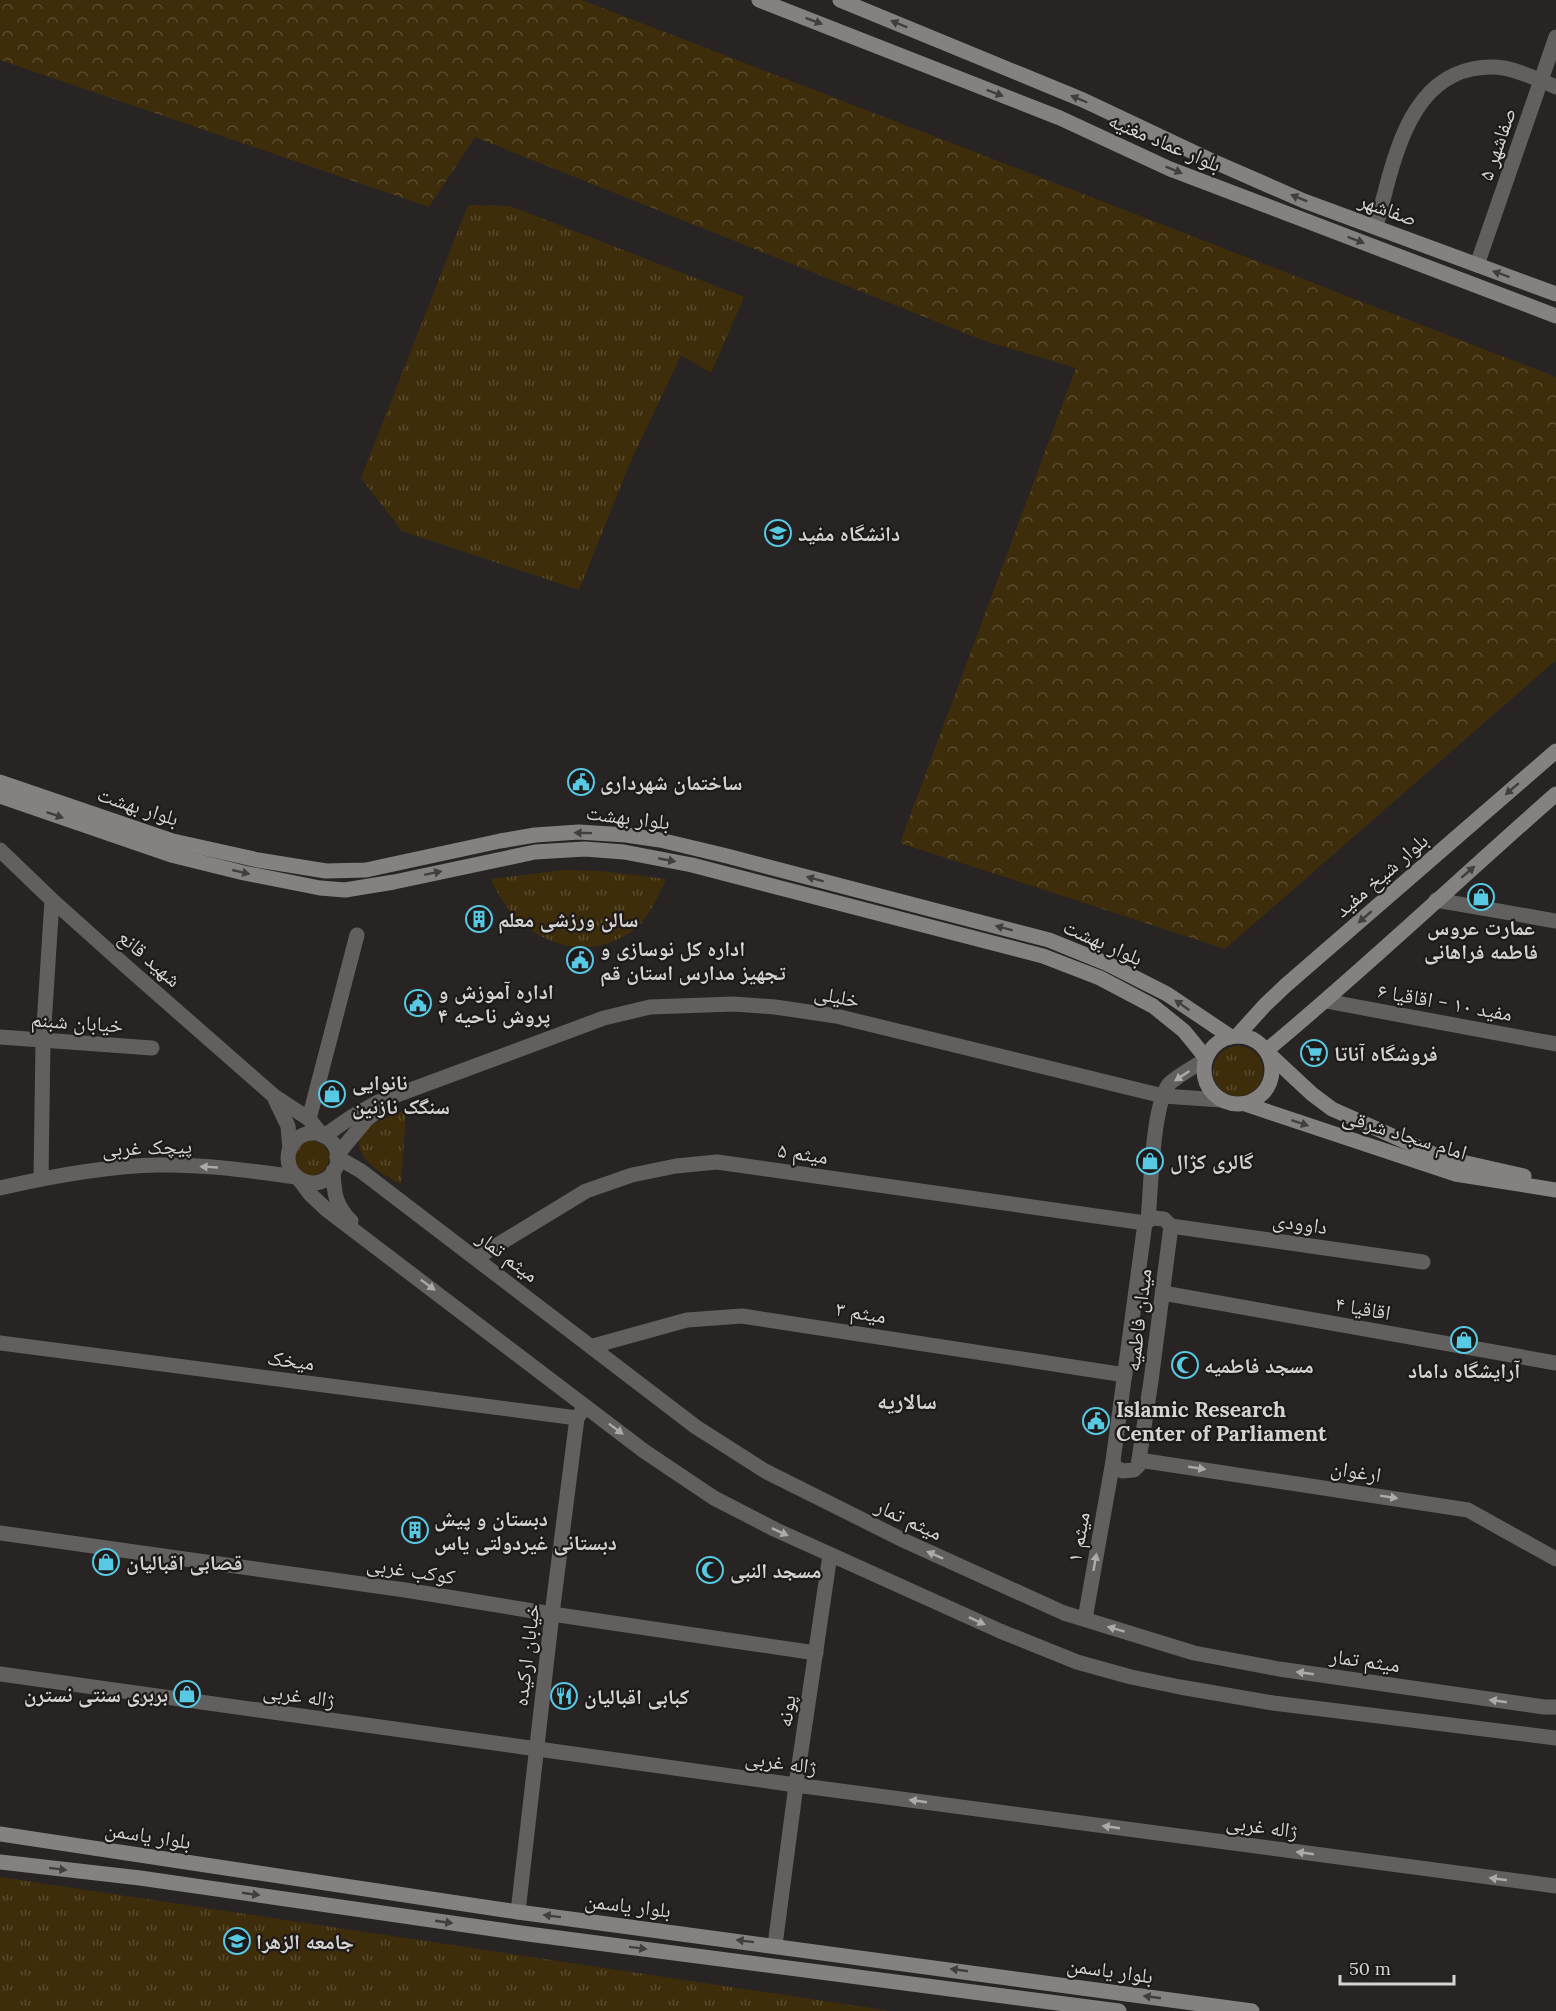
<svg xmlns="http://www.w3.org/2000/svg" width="1556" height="2011" font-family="Lora,'Noto Naskh Arabic',serif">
  <defs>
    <pattern id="grass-tufts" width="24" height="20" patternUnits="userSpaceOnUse" patternTransform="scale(1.5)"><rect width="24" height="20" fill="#3e2d0a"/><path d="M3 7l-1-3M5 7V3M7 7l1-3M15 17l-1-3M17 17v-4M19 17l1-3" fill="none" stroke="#594b2d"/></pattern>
    <pattern id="forest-crowns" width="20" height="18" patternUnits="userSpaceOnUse" patternTransform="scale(1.5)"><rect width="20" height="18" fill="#3e2d0a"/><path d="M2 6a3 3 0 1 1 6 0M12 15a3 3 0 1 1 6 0" fill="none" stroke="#594b2d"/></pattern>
  </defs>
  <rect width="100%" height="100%" fill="#282424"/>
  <g fill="url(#grass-tufts)">
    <polygon points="468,205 510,206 744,297 711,373 681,355 630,463 579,590 402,531 361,478"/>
    <path d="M564,870l36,1 66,8c-6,14 -14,32 -25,44 -6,7 -14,12 -23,16 -51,25 -108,-11 -127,-60z"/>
    <circle cx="1238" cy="1071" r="25"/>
    <path d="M406,1110l-5,74c-19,-10 -63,-35 -30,-58 10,-8 23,-11 35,-16z"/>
    <circle cx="312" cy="1158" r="17"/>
    <polygon points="0,1877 891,2011 0,2011"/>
  </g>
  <polygon fill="url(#forest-crowns)" points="0,0 582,0 1556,377 1556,660 1225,949 900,843 1076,368 982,340 475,137 429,207 0,60"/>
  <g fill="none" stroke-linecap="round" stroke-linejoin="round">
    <g stroke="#62605f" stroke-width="15">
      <path d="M1376,226c16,-55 28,-143 96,-157 10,-2 21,-3 32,-1 17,3 35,12 52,19"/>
      <polyline points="1477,265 1556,37"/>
      <polyline points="0,850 52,900 128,968 274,1096 309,1119 322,1135"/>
      <polyline points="1436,900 1556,921"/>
      <polyline points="1326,1001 1556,1044"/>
      <polyline points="0,1037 152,1048"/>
      <polyline points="275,1099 288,1126 290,1149"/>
      <polyline points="309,1119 357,935"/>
      <circle cx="313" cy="1158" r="25"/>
      <polyline points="324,1136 353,1116 378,1102 604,1018 650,1007 734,1004 775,1007 836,1016 1163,1096 1222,1100"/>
      <polyline points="337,1155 367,1119 380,1109"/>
      <polyline points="337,1157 361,1171 696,1427 765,1471 905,1541 1064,1613 1194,1653 1279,1669 1544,1707 1556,1707"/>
      <path d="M333,1171c1,21 2,35 18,50"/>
      <polyline points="41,1178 43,1041 52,900"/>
      <polyline points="298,1178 310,1194 327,1210 644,1451 714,1498 776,1530 1000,1631 1077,1662 1131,1677 1180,1687 1273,1703 1556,1738"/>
      <path d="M0,1188c52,-12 105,-22 159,-23 46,-1 92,6 138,12"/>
      <polygon points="1153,1218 1164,1219 1171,1226 1151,1381 1138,1466 1134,1470 1122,1471 1114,1466 1113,1461 1145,1223"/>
      <path d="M1148,1220c3,-29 4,-118 22,-137 10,-9 24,-16 35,-23"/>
      <polyline points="1171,1226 1423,1262"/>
      <polyline points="476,1258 586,1191 632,1175 676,1166 717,1162 1145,1223"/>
      <polyline points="1163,1293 1556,1363"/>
      <polyline points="0,1343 577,1418"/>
      <polyline points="593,1346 687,1320 742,1316 1125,1375"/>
      <polyline points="1139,1460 1468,1510 1556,1559"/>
      <polyline points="0,1533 405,1590 552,1614 816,1653"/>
      <polyline points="1085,1619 1113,1461"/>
      <polyline points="0,1674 796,1785 1556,1886"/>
      <polyline points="518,1912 552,1614 577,1418 583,1410"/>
      <polyline points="775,1945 796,1785 830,1555"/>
    </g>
    <g stroke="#848280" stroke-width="15">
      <polyline points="759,0 1060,118 1170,169 1556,316"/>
      <polyline points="840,0 1083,100 1208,159 1304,201 1556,294"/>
      <polyline points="0,782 173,841 258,860 326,871 366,870 500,841 535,835 579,832 626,835 660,840 727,856 1049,940 1108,964 1167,994 1231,1037"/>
      <polyline points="0,796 171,855 244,873 320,888 345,890 394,882 535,852 585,849 624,852 692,865 1043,956 1100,978 1153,1006 1184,1031 1206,1058"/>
      <circle cx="1238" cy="1070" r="34"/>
      <polyline points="1237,1036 1265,1005 1285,986 1556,751"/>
      <path d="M1267,1050c99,-82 192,-171 289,-256"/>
      <polyline points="1269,1054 1312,1094 1332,1109 1440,1157 1524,1176"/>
      <polyline points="1245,1104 1455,1174 1556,1190"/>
      <polyline points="0,1834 518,1912 1252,2011"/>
      <polyline points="0,1862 140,1878 528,1934 1119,2011"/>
    </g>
  </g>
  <defs><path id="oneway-solid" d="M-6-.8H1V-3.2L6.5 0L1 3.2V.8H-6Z" transform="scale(1.5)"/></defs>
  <g fill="#423e3e">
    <use href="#oneway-solid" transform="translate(814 21) rotate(21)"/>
    <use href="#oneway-solid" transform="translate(899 24) rotate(-158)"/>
    <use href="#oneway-solid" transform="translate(995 93) rotate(21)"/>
    <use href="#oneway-solid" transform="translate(1079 99) rotate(-157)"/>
    <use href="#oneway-solid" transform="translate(1174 170) rotate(22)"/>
    <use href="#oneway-solid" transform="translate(1299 198) rotate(-158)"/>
    <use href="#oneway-solid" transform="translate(1356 240) rotate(21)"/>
    <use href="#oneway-solid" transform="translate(1501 274) rotate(-160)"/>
    <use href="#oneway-solid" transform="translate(1512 789) rotate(139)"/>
    <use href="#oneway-solid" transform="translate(55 815) rotate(19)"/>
    <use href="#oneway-solid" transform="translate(583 833) rotate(-179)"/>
    <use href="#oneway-solid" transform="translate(667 860) rotate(11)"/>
    <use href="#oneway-solid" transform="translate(241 872) rotate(13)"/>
    <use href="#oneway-solid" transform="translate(1468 872) rotate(-41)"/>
    <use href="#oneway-solid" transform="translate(433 873) rotate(-12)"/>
    <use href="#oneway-solid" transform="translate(815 879) rotate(-165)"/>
    <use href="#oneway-solid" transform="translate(1365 917) rotate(139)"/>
    <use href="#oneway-solid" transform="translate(1004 928) rotate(-165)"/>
    <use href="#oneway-solid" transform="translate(1182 1005) rotate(-145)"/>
    <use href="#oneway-solid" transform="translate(1300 1123) rotate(18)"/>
    <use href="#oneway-solid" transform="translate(58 1869) rotate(7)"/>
    <use href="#oneway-solid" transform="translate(251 1894) rotate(8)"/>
    <use href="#oneway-solid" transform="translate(552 1916) rotate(-173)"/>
    <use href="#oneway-solid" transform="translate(444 1922) rotate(8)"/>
    <use href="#oneway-solid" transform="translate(745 1941) rotate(-173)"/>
    <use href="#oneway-solid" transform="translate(638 1948) rotate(7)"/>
    <use href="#oneway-solid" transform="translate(959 1970) rotate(-172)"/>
    <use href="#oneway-solid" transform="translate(1152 1997) rotate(-172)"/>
  </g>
  <g fill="#adabaa">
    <use href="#oneway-solid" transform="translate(1182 1076) rotate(146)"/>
    <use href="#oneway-solid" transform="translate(209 1167) rotate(-177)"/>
    <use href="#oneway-solid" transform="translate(428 1285) rotate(37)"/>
    <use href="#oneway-solid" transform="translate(616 1429) rotate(37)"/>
    <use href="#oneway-solid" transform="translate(1197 1468) rotate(9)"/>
    <use href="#oneway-solid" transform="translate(1389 1497) rotate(9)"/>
    <use href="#oneway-solid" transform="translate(780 1532) rotate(25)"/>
    <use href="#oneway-solid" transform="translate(935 1555) rotate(-156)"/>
    <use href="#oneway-solid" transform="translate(1095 1562) rotate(-80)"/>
    <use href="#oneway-solid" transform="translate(977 1621) rotate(25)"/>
    <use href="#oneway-solid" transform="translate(1116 1629) rotate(-163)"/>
    <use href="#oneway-solid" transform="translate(1305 1673) rotate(-172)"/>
    <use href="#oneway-solid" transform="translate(1498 1701) rotate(-172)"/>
    <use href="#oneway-solid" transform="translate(918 1801) rotate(-172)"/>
    <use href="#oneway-solid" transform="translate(1111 1827) rotate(-172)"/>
    <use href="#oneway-solid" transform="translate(1305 1853) rotate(-172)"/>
    <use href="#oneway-solid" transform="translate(1498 1879) rotate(-172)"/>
  </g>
  <defs>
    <symbol id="university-ring" viewBox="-11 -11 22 22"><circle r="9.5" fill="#1e1a1a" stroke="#57c9e3" stroke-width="1.5"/><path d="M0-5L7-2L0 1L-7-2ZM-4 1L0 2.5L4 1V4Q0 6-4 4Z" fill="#57c9e3"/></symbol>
    <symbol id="civic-ring" viewBox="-11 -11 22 22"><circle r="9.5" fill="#1e1a1a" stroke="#57c9e3" stroke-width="1.5"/><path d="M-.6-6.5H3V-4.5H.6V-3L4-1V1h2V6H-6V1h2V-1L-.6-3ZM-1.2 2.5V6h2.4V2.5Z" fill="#57c9e3"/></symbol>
    <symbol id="shop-ring" viewBox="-11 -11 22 22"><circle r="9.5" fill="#1e1a1a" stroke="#57c9e3" stroke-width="1.5"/><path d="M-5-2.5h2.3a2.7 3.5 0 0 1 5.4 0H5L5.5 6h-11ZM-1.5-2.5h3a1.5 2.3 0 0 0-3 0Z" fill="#57c9e3"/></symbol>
    <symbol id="building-ring" viewBox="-11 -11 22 22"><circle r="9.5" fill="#1e1a1a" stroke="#57c9e3" stroke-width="1.5"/><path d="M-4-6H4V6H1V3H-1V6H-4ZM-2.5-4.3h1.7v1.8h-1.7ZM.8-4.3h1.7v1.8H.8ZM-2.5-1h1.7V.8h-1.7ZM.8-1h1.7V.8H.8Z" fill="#57c9e3"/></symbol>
    <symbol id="supermarket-ring" viewBox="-11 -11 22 22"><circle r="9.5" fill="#1e1a1a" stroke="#57c9e3" stroke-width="1.5"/><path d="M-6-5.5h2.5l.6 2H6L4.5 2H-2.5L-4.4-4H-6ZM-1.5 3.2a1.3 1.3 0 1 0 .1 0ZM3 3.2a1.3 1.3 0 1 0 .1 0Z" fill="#57c9e3"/></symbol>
    <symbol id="mosque-ring" viewBox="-11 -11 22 22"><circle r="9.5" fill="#1e1a1a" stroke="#57c9e3" stroke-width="1.5"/><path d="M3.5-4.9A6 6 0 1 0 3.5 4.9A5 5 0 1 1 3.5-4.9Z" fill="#57c9e3"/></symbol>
    <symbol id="restaurant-ring" viewBox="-11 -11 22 22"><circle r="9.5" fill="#1e1a1a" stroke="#57c9e3" stroke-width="1.5"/><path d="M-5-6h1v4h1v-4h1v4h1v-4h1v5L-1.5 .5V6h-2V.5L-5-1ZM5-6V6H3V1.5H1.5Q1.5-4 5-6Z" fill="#57c9e3"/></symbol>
  </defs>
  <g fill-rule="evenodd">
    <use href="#university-ring" x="763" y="518" width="30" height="30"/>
    <use href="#civic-ring" x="566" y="767" width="30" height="30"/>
    <use href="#shop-ring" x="1466" y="882" width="30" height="30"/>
    <use href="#building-ring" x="464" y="904" width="30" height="30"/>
    <use href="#civic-ring" x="565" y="945" width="30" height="30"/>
    <use href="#civic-ring" x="403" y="988" width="30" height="30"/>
    <use href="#supermarket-ring" x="1299" y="1038" width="30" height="30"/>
    <use href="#shop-ring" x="317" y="1079" width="30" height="30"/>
    <use href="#shop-ring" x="1135" y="1146" width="30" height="30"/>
    <use href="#shop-ring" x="1449" y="1325" width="30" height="30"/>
    <use href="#mosque-ring" x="1170" y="1350" width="30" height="30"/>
    <use href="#civic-ring" x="1081" y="1406" width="30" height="30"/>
    <use href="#building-ring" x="400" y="1515" width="30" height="30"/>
    <use href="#shop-ring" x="91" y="1547" width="30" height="30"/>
    <use href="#mosque-ring" x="695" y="1555" width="30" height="30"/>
    <use href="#shop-ring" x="172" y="1679" width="30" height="30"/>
    <use href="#restaurant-ring" x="549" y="1681" width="30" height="30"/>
    <use href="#university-ring" x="222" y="1926" width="30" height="30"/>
  </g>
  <g text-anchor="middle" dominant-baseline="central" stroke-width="4.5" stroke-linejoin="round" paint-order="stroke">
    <g font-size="21" fill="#d6d3d3" stroke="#1e1a1a">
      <text transform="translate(1165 142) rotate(23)">بلوار عماد مغنیه</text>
      <text transform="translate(1497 144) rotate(-71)">صفاشهر ۵</text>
      <text transform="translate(1388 209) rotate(20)">صفاشهر</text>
      <text transform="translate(138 806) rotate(18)">بلوار بهشت</text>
      <text transform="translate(628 817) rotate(7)">بلوار بهشت</text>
      <text transform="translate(1381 875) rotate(-41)">بلوار شیخ مفید</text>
      <text transform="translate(1103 942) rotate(24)">بلوار بهشت</text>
      <text transform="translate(150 958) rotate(41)">شهید قانع</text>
      <text transform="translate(837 996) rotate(11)">خلیلی</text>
      <text transform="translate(1445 1002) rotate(10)">مفید ۱۰ - اقاقیا ۶</text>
      <text transform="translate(77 1022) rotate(4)">خیابان شبنم</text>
      <text transform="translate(1405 1134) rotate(17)">امام سجاد شرقی</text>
      <text transform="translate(147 1147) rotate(-2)">پیچک غربی</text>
      <text transform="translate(803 1153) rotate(8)">میثم ۵</text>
      <text transform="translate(1300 1223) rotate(8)">داوودی</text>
      <text transform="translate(508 1256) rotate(37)">میثم تمار</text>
      <text transform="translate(1363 1308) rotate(10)">اقاقیا ۴</text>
      <text transform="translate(861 1312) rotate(9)">میثم ۳</text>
      <text transform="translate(1138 1320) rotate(-83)">میدان فاطمیه</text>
      <text transform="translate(291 1360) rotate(7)">میخک</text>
      <text transform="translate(1356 1471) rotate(9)">ارغوان</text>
      <text transform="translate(909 1519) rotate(25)">میثم تمار</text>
      <text transform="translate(1078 1537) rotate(-80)">میثم ۱</text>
      <text transform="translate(411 1570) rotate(9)">کوکب غربی</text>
      <text transform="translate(526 1655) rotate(-83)">خیابان ارکیده</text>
      <text transform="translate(1365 1660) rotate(8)">میثم تمار</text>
      <text transform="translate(299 1695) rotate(8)">ژاله غربی</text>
      <text transform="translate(786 1711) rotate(-82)">پونه</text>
      <text transform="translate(781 1762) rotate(8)">ژاله غربی</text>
      <text transform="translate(1262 1826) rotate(8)">ژاله غربی</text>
      <text transform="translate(148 1835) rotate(9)">بلوار یاسمن</text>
      <text transform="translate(628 1905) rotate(7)">بلوار یاسمن</text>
      <text transform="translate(1110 1970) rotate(8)">بلوار یاسمن</text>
    </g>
    <g font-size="21" font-weight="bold" fill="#d6d3d3" stroke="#1e1a1a" text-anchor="start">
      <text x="798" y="533">دانشگاه مفید</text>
      <text x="600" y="782">ساختمان شهرداری</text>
      <text x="498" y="919">سالن ورزشی معلم</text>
      <text x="1481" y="927" text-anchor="middle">عمارت عروس<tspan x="1481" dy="24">فاطمه فراهانی</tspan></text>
      <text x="600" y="948">اداره کل نوسازی و<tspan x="600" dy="24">تجهیز مدارس استان قم</tspan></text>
      <text x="438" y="991">اداره آموزش و<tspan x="438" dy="24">پروش ناحیه ۴</tspan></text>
      <text x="1334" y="1053">فروشگاه آناتا</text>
      <text x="352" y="1082">نانوایی<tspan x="352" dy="24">سنگک نازنین</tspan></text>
      <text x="1170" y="1161">گالری کژال</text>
      <text x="1204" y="1365">مسجد فاطمیه</text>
      <text x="1464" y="1370" text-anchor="middle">آرایشگاه داماد</text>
      <text x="1116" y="1409">Islamic Research<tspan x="1116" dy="24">Center of Parliament</tspan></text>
      <text x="434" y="1518">دبستان و پیش<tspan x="434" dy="24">دبستانی غیردولتی یاس</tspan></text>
      <text x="126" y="1562">قصابی اقبالیان</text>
      <text x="730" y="1570">مسجد النبی</text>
      <text x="168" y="1694" text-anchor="end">بربری سنتی نسترن</text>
      <text x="584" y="1696">کبابی اقبالیان</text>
      <text x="256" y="1941">جامعه الزهرا</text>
    </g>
    <g font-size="22" font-weight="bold" fill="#d6d1d1" stroke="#1e1a1a">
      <text x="907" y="1401">سالاریه</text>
    </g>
  </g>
  <path d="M1340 1975v9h114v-9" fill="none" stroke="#d6d3d3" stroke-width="3"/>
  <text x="1349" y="1975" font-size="18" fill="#d6d3d3" stroke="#1e1a1a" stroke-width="4.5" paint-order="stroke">50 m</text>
</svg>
